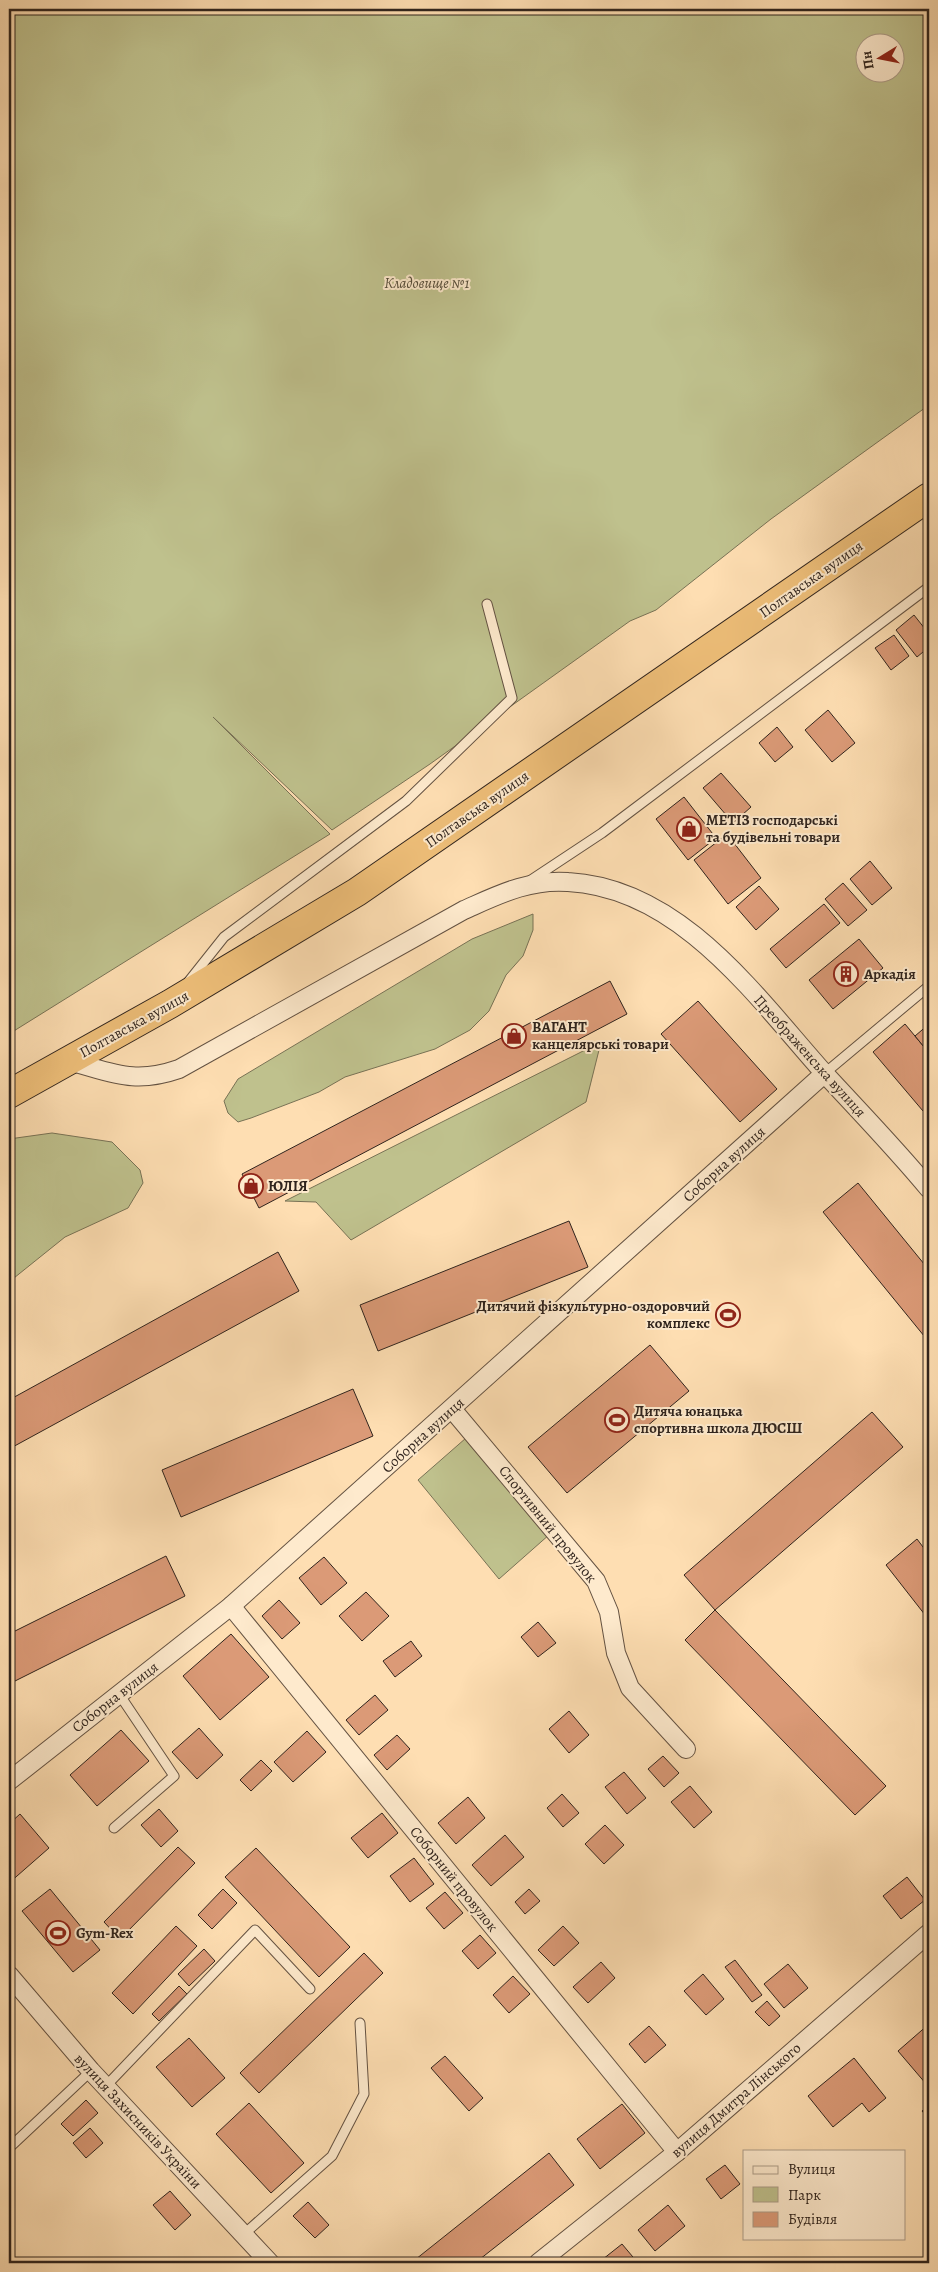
<svg xmlns="http://www.w3.org/2000/svg" width="938" height="2272" font-family="Alegreya,serif">
  <rect width="100%" height="100%" fill="#fedeb2"/>
  <filter id="stains"><feTurbulence type="fractalNoise" baseFrequency=".004" numOctaves="4"/><feColorMatrix values="0 0 0 0 .2 0 0 0 0 .09 0 0 0 0 .02 0 0 0 .5 -.17"/></filter>
  <radialGradient id="worn" r=".72"><stop offset=".6" stop-color="#630" stop-opacity="0"/><stop offset="1" stop-color="#630" stop-opacity=".3"/></radialGradient>
  <g fill="#bfc18d" stroke="#787255" fill-rule="evenodd">
    <path d="M9,9h920v396l-158,114 -115,91 -26,11 -200,143 -98,66 -119,-113 117,117 -321,200zM866,42h30v30h-30z"/>
    <polygon points="533,914 533,930 523,956 506,975 489,1011 470,1030 435,1049 345,1077 319,1092 251,1118 238,1122 228,1113 224,1101 238,1079 472,939"/>
    <polygon points="601,1042 586,1102 351,1240 316,1202 285,1201"/>
    <polygon points="52,1133 112,1142 140,1170 143,1183 128,1208 65,1237 9,1282 9,1139"/>
    <polygon points="466,1438 550,1534 499,1579 418,1480"/>
  </g>
  <g fill="#db9a77" stroke="#30241d">
    <polygon points="914,615 929,634 929,647 917,657 896,630"/>
    <polygon points="894,635 909,656 891,670 875,648"/>
    <polygon points="828,710 855,743 832,762 805,730"/>
    <polygon points="777,727 793,747 775,762 759,743"/>
    <polygon points="721,773 751,807 733,823 703,788"/>
    <polygon points="684,797 716,838 688,860 656,819"/>
    <polygon points="727,834 761,878 728,904 694,860"/>
    <polygon points="870,861 892,888 872,905 850,879"/>
    <polygon points="843,883 867,910 848,926 825,899"/>
    <polygon points="759,886 779,909 756,930 736,907"/>
    <polygon points="824,904 840,923 786,968 770,949"/>
    <polygon points="859,939 883,968 833,1009 809,980"/>
    <polygon points="610,981 627,1014 259,1208 242,1174"/>
    <polygon points="698,1001 777,1089 740,1122 661,1034"/>
    <polygon points="905,1024 929,1053 929,1106 923,1111 873,1052"/>
    <polygon points="929,1024 929,1053 915,1036"/>
    <polygon points="858,1183 929,1270 929,1342 823,1212"/>
    <polygon points="569,1221 588,1267 378,1351 360,1305"/>
    <polygon points="278,1252 299,1291 9,1449 9,1400"/>
    <polygon points="650,1345 689,1391 567,1493 528,1447"/>
    <polygon points="353,1389 373,1436 181,1517 162,1470"/>
    <polygon points="872,1412 903,1447 715,1610 684,1575"/>
    <polygon points="917,1539 929,1555 929,1620 886,1565"/>
    <polygon points="166,1556 185,1596 9,1684 9,1634"/>
    <polygon points="324,1557 347,1583 321,1605 299,1578"/>
    <polygon points="366,1592 389,1616 362,1641 339,1616"/>
    <polygon points="279,1600 300,1623 282,1639 262,1616"/>
    <polygon points="715,1610 886,1786 855,1815 685,1640"/>
    <polygon points="538,1622 556,1643 538,1657 521,1637"/>
    <polygon points="231,1634 269,1677 220,1720 183,1676"/>
    <polygon points="411,1641 422,1656 395,1677 383,1661"/>
    <polygon points="375,1695 388,1710 359,1735 346,1720"/>
    <polygon points="569,1711 589,1735 569,1753 549,1729"/>
    <polygon points="199,1728 223,1755 197,1779 172,1752"/>
    <polygon points="121,1730 149,1761 97,1806 70,1775"/>
    <polygon points="307,1731 326,1752 293,1782 274,1762"/>
    <polygon points="397,1735 410,1749 387,1770 374,1755"/>
    <polygon points="663,1756 679,1773 664,1787 648,1769"/>
    <polygon points="261,1760 272,1771 251,1791 240,1780"/>
    <polygon points="624,1772 646,1798 627,1814 605,1787"/>
    <polygon points="690,1786 712,1812 694,1828 671,1802"/>
    <polygon points="562,1794 579,1813 563,1827 547,1808"/>
    <polygon points="468,1797 485,1818 456,1844 438,1823"/>
    <polygon points="159,1809 178,1831 161,1847 141,1825"/>
    <polygon points="382,1813 398,1833 368,1858 351,1838"/>
    <polygon points="20,1814 49,1848 9,1883 9,1824"/>
    <polygon points="605,1825 624,1845 604,1864 585,1844"/>
    <polygon points="505,1835 524,1857 491,1886 472,1865"/>
    <polygon points="178,1847 195,1863 120,1939 104,1922"/>
    <polygon points="256,1848 350,1947 319,1977 225,1877"/>
    <polygon points="414,1858 434,1884 410,1902 390,1876"/>
    <polygon points="907,1877 925,1900 901,1919 883,1896"/>
    <polygon points="50,1889 100,1950 73,1972 22,1911"/>
    <polygon points="223,1889 237,1903 212,1929 198,1915"/>
    <polygon points="529,1889 540,1901 525,1914 515,1902"/>
    <polygon points="445,1892 463,1913 444,1929 426,1908"/>
    <polygon points="176,1926 197,1946 133,2014 112,1993"/>
    <polygon points="563,1926 579,1943 554,1966 538,1950"/>
    <polygon points="480,1935 496,1953 478,1969 462,1951"/>
    <polygon points="204,1949 215,1961 189,1986 178,1974"/>
    <polygon points="364,1953 383,1973 259,2093 240,2073"/>
    <polygon points="735,1960 762,1995 752,2002 725,1967"/>
    <polygon points="601,1962 615,1978 588,2003 573,1987"/>
    <polygon points="788,1964 808,1988 784,2008 764,1984"/>
    <polygon points="703,1974 724,1999 706,2015 684,1991"/>
    <polygon points="513,1976 530,1994 509,2013 493,1995"/>
    <polygon points="179,1986 187,1994 159,2021 152,2014"/>
    <polygon points="767,2001 780,2016 769,2026 755,2012"/>
    <polygon points="929,2024 929,2083 927,2085 898,2051"/>
    <polygon points="649,2026 666,2045 645,2063 629,2044"/>
    <polygon points="189,2038 225,2078 192,2107 156,2067"/>
    <polygon points="445,2056 483,2098 469,2111 431,2068"/>
    <polygon points="854,2058 886,2098 869,2112 862,2103 833,2127 808,2096"/>
    <polygon points="86,2100 98,2113 73,2136 61,2124"/>
    <polygon points="249,2103 304,2163 271,2193 216,2134"/>
    <polygon points="622,2104 645,2133 600,2169 577,2139"/>
    <polygon points="929,2105 929,2119 922,2111"/>
    <polygon points="90,2128 103,2143 86,2158 73,2143"/>
    <polygon points="549,2153 574,2185 475,2263 411,2263"/>
    <polygon points="725,2165 740,2184 721,2199 706,2179"/>
    <polygon points="170,2191 191,2215 175,2230 153,2205"/>
    <polygon points="308,2202 329,2225 315,2238 293,2216"/>
    <polygon points="668,2205 685,2226 655,2251 638,2230"/>
    <polygon points="622,2244 638,2263 598,2263"/>
  </g>
  <g fill="none" stroke-linecap="round" stroke-linejoin="round">
    <defs>
      <g id="lane">
        <polyline points="531,880 602,833 929,587"/>
        <polyline points="189,981 224,937 406,801 512,698 487,604"/>
        <polyline points="825,1073 929,986"/>
        <polyline points="114,1828 174,1776 119,1694"/>
        <polyline points="105,2087 255,1930 310,1989"/>
        <polyline points="9,2148 91,2071"/>
        <polyline points="243,2235 332,2156 364,2094 360,2023"/>
      </g>
      <g id="street">
        <path d="M68,1061c44,11 65,24 111,8l285,-159c34,-15 65,-31 104,-28 113,6 188,115 257,192 35,38 71,75 104,115"/>
        <polyline points="452,1409 596,1581 609,1612 616,1653 630,1688 686,1749"/>
        <polyline points="231,1606 677,2152"/>
        <polyline points="9,1781 231,1606 825,1073"/>
        <polyline points="9,1975 91,2071 270,2263"/>
        <polyline points="538,2263 677,2152 929,1933"/>
      </g>
      <polyline id="highway" points="9,1094 170,1004 357,892 929,497"/>
    </defs>
    <use href="#lane" stroke="#645242" stroke-width="11"/>
    <use href="#street" stroke="#645242" stroke-width="20"/>
    <use href="#highway" stroke="#30241d" stroke-width="30"/>
    <use href="#lane" stroke="#feeacd" stroke-width="9"/>
    <use href="#street" stroke="#feeacd" stroke-width="18"/>
    <use href="#highway" stroke="#efbf79" stroke-width="28"/>
  </g>
  <defs>
    <symbol id="shop-ring" viewBox="-11 -11 22 22"><circle r="9.5" fill="#feeacd" stroke="#8f2418" stroke-width="1.5"/><path d="M-5-2.5h2.3a2.7 3.5 0 0 1 5.4 0H5L5.5 6h-11ZM-1.5-2.5h3a1.5 2.3 0 0 0-3 0Z" fill="#8f2418"/></symbol>
    <symbol id="building-ring" viewBox="-11 -11 22 22"><circle r="9.5" fill="#feeacd" stroke="#8f2418" stroke-width="1.5"/><path d="M-4-6H4V6H1V3H-1V6H-4ZM-2.5-4.3h1.7v1.8h-1.7ZM.8-4.3h1.7v1.8H.8ZM-2.5-1h1.7V.8h-1.7ZM.8-1h1.7V.8H.8Z" fill="#8f2418"/></symbol>
    <symbol id="stadium-ring" viewBox="-11 -11 22 22"><circle r="9.5" fill="#feeacd" stroke="#8f2418" stroke-width="1.5"/><path d="M0-5a6.5 5 0 1 0 0 10a6.5 5 0 1 0 0-10ZM-3.5-1.8h7v3.6h-7Z" fill="#8f2418"/></symbol>
  </defs>
  <g fill-rule="evenodd">
    <use href="#shop-ring" x="675" y="815" width="28" height="28"/>
    <use href="#building-ring" x="832" y="960" width="28" height="28"/>
    <use href="#shop-ring" x="500" y="1022" width="28" height="28"/>
    <use href="#shop-ring" x="237" y="1172" width="28" height="28"/>
    <use href="#stadium-ring" x="714" y="1301" width="28" height="28"/>
    <use href="#stadium-ring" x="603" y="1406" width="28" height="28"/>
    <use href="#stadium-ring" x="44" y="1919" width="28" height="28"/>
  </g>
  <g text-anchor="middle" dominant-baseline="central" stroke-width="4" stroke-linejoin="round" paint-order="stroke">
    <g font-size="15" font-style="italic" fill="#544b39" stroke="#feeacd">
      <text x="427" y="283">Кладовище №1</text>
    </g>
    <g font-size="15" fill="#30241d" stroke="#feeacd">
      <text transform="translate(811 579) rotate(-35)">Полтавська вулиця</text>
      <text transform="translate(477 809) rotate(-35)">Полтавська вулиця</text>
      <text transform="translate(134 1024) rotate(-29)">Полтавська вулиця</text>
      <text transform="translate(810 1056) rotate(48)">Преображенська вулиця</text>
      <text transform="translate(724 1164) rotate(-42)">Соборна вулиця</text>
      <text transform="translate(423 1435) rotate(-42)">Соборна вулиця</text>
      <text transform="translate(548 1524) rotate(51)">Спортивний провулок</text>
      <text transform="translate(115 1697) rotate(-38)">Соборна вулиця</text>
      <text transform="translate(454 1879) rotate(51)">Соборний провулок</text>
      <text transform="translate(736 2100) rotate(-41)">вулиця Дмитра Лінського</text>
      <text transform="translate(138 2121) rotate(47)">вулиця Захисників України</text>
    </g>
    <g font-size="15" font-weight="bold" fill="#30241d" stroke="#feeacd" text-anchor="start">
      <text x="706" y="820">МЕТІЗ господарські<tspan x="706" dy="17">та будівельні товари</tspan></text>
      <text x="864" y="974">Аркадія</text>
      <text x="532" y="1027">ВАГАНТ<tspan x="532" dy="17">канцелярські товари</tspan></text>
      <text x="268" y="1186">ЮЛІЯ</text>
      <text x="710" y="1306" text-anchor="end">Дитячий фізкультурно-оздоровчий<tspan x="710" dy="17">комплекс</tspan></text>
      <text x="634" y="1411">Дитяча юнацька<tspan x="634" dy="17">спортивна школа ДЮСШ</tspan></text>
      <text x="76" y="1933">Gym-Rex</text>
    </g>
  </g>
  <rect width="938" height="2272" fill="none" stroke="#fedeb2" stroke-width="30"/>
  <rect x="10" y="10" width="918" height="2252" fill="none" stroke="#30241d" stroke-width="2.5"/>
  <rect x="15" y="15" width="908" height="2242" fill="none" stroke="#30241d"/>
  <rect x="743" y="2150" width="162" height="90" fill="#feeacd" stroke="#ac9b87"/>
  <rect x="753" y="2166" width="25" height="8" fill="#feeacd" stroke="#ac9b87"/>
  <text x="788" y="2174" font-size="15" fill="#30241d">Вулиця</text>
  <rect x="753" y="2187" width="25" height="15" fill="#bfc18d" stroke="#ac9b87"/>
  <text x="788" y="2200" font-size="15" fill="#30241d">Парк</text>
  <rect x="753" y="2212" width="25" height="15" fill="#db9a77" stroke="#ac9b87"/>
  <text x="788" y="2224" font-size="15" fill="#30241d">Будівля</text>
  <g transform="translate(880 58) rotate(260)"><circle r="24" fill="#feeacd" stroke="#ac9b87"/>
  <path d="M0-4L9 19L0 12L-9 19Z" fill="#8f2418"/>
  <text y="-8" font-size="14" font-weight="bold" text-anchor="middle" fill="#30241d">Пн</text>
  </g>
  <rect width="100%" height="100%" filter="url(#stains)"/>
  <rect width="100%" height="100%" fill="url(#worn)"/>
</svg>
